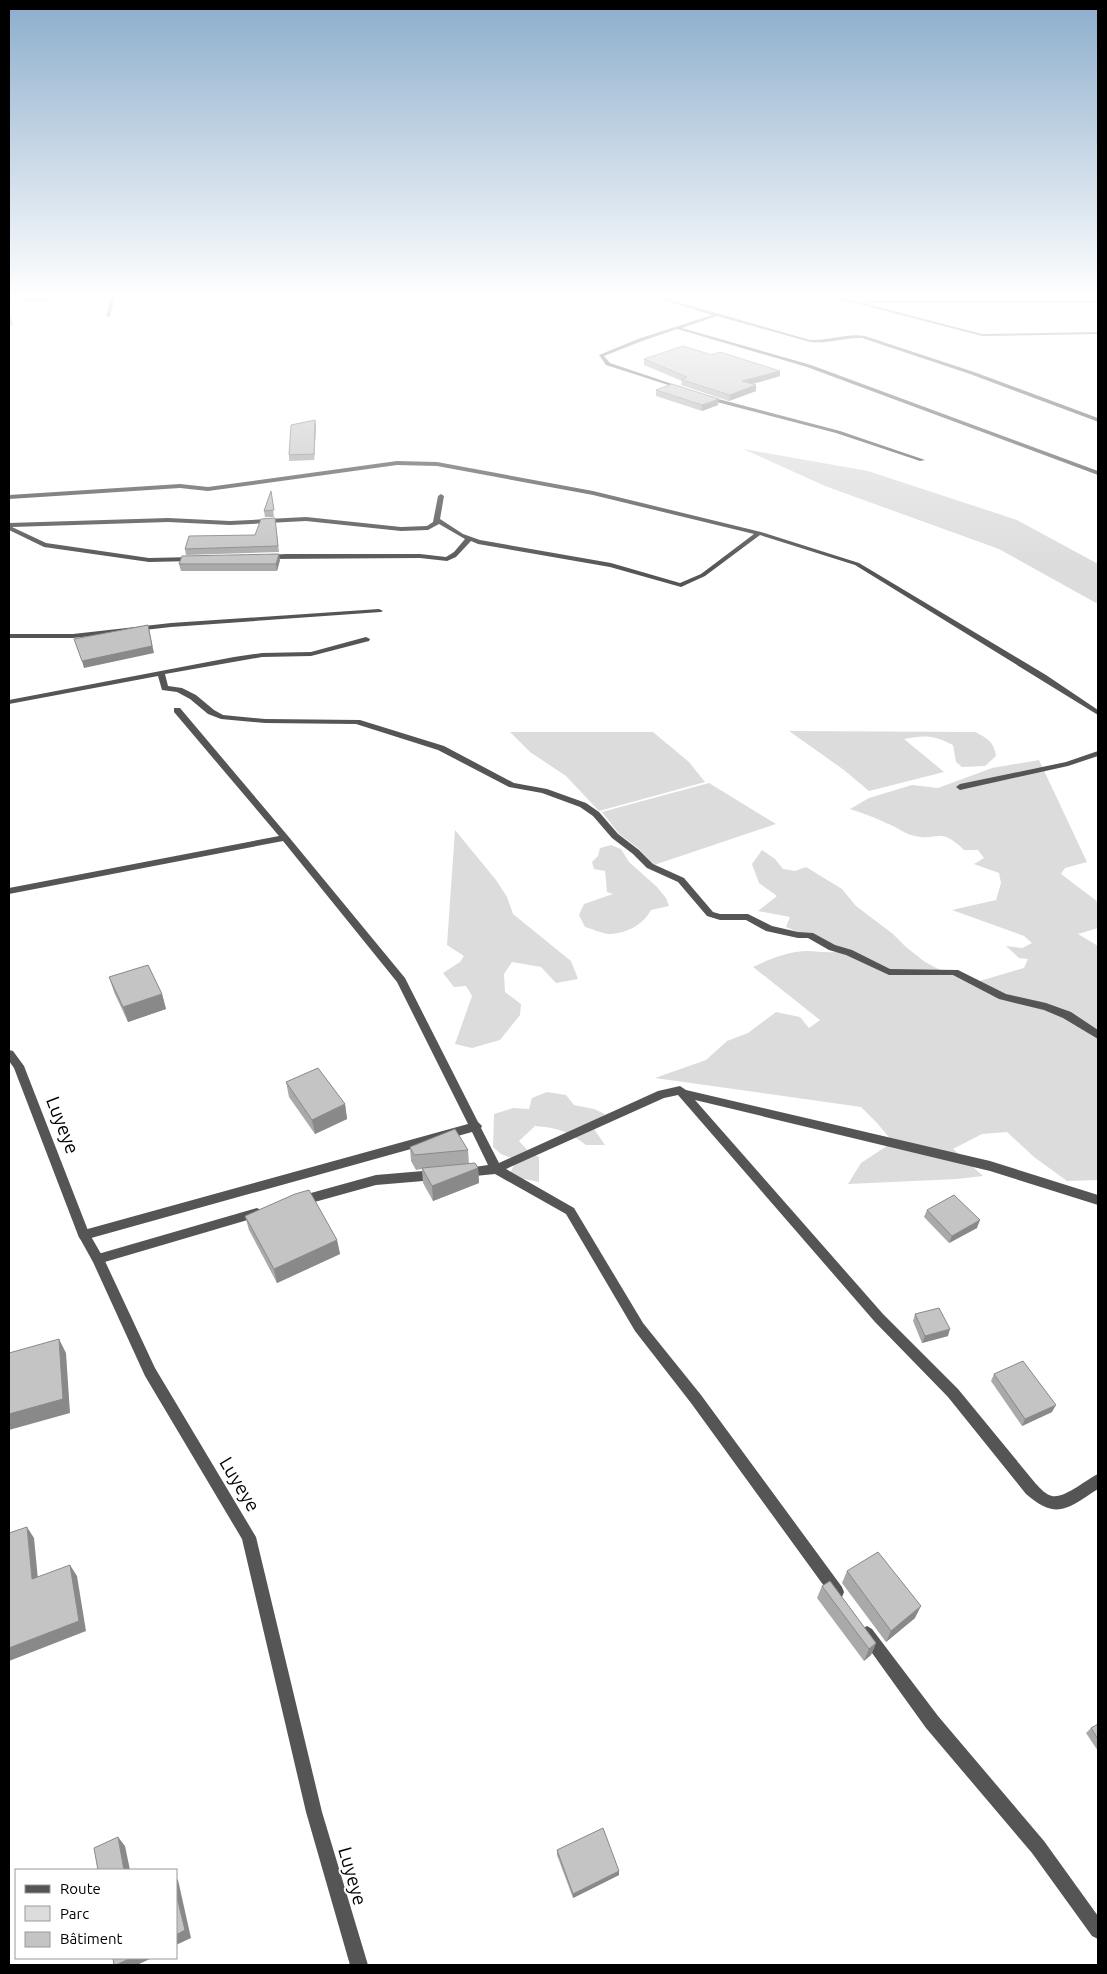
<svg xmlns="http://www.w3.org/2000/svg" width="1107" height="1974" font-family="Ubuntu,sans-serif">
  <rect width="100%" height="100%" fill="#fff"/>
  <g fill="#dcdcdc">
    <polygon points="743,449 868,471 1017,520 1098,564 1098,604 999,549 825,486"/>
    <path d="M789,731l186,1c12,6 19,10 21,24l-11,10 -23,1 -6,-5 -3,-17c-20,-10 -28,-10 -49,-6l40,33 -75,19 -25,-21z"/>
    <polygon points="510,732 653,732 689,762 705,782 599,811 566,776 530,752"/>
    <path d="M1039,760l48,102 -22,6 -4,6 37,28v26l-20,6 20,12v234l-31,1 -33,-24 -27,-25 -25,2 -29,15 30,27 -26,3 -109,5 13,-21 32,-21 -16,-19 -16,-16 -206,-29 51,-18 21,-19 21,-8 28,-21 24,5 9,11 11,-8 -67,-53c17,-8 33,-15 53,-16 12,0 24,3 35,0l-55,-24 4,-10 -32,-6 19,-15 -18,-13 -7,-19 10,-14 13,9 8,10 12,2 11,-4 36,22 14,17 37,28 13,13 19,15 17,9 34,11 48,-14 4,-9 -9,-1 -13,-12 16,2 10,-5 -8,-7 -72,-26 44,-10 5,-17 -2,-10 -25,-9 10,-6 -6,-8h-14c-25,-25 -27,-7 -53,-15 -9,-3 -16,-9 -25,-12 -12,-6 -24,-10 -36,-14l19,-11 43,-13 26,3 54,-20z"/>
    <polygon points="709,783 776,824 654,865 638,848 619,834 602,812"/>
    <polygon points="455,830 496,880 507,897 513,914 571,961 578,979 556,983 541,967 512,962 504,974 505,992 521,1004 520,1015 500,1040 472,1048 455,1044 472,996 466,986 454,987 443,973 460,962 464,956 447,945"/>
    <path d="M611,845l10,4 8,13 28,25 9,11 3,8 -18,4c-8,15 -25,24 -43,24 -7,-1 -16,-5 -23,-7l-6,-12 5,-11 29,-10 -6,-2 -2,-21 -11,-2 -2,-7 6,-6 2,-8z"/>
    <path d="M547,1092l19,3 8,10 20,4 11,5 -13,12 13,19h-19c-18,-14 -28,-17 -51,-19l-16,15 11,12 9,4v25l-30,-6 7,-16 -15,-6 -8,-7 1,-33 19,-6 16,1 3,-11z"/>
  </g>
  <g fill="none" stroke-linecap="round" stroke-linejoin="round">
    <g fill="#555" fill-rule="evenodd">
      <polygon points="112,294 116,294 110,316 108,317 106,316"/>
      <path d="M643,294h7l160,46c19,1 36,-7 55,-4l109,36 124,46v4l-2,-1 -126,-47 -108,-36c-17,-1 -34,6 -52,4l-93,-26 -35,12 129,37 287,106v4l-291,-108 -130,-38 -35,12 -38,15 6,7 74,25v2l-78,-25 -7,-10 39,-16 74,-24z"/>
      <polygon points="820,294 828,294 982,334 1098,332 1098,334 982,336"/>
      <polygon points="869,301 1098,301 1098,303 867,303"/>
      <polygon points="707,396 840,431 925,460 920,461 836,433 705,399 705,397"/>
      <polygon points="397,461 437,462 593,491 761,532 859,563 1046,675 1098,710 1098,715 855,565 760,535 705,576 681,587 610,567 478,544 471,541 456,557 447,561 420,558 267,559 264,557 267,555 286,554 420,554 446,557 454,552 465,539 439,524 428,530 401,531 306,521 230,525 168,522 12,527 46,543 149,558 193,557 196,559 193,561 149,562 44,547 9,530 9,523 168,518 230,521 306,517 401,527 427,526 433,522 438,496 441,494 444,496 440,519 463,534 480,540 611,563 680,583 701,574 754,534 593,495 437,466 397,465 208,491 180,488 9,499 9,495 180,484 208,487"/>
      <polygon points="379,609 383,611 381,612 171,627 73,638 9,638 9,634 73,634 171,623"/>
      <polygon points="366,637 370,639 369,641 311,656 262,657 165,674 168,686 182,688 196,695 214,710 223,715 265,719 360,720 444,746 514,783 547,789 586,803 599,812 618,834 639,850 653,864 684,878 713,912 720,914 748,914 772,926 798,932 813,933 835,945 852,950 890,969 958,970 1006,994 1046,1003 1071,1012 1098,1030 1098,1039 1063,1018 1044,1010 999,999 953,975 889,975 846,955 829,950 808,938 798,938 766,931 746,920 720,920 707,916 678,882 647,868 633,854 612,838 593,816 580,807 542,793 509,787 438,750 356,724 265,723 221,719 208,714 190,699 177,692 162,690 158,676 9,704 9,700 234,657 262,653 311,652"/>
      <path d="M174,708h6l108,128 117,142 73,144 4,4 -1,2 18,35 159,-72 22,-5 6,4 304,71 108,34v10l-108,-34 -295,-71 188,214 75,75 78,95c4,4 10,11 16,12 12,3 35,-17 46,-22v15c-30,19 -41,32 -72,5l-78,-97 -73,-75 -197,-227 -14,3 -158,71 68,39 69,115 58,72 141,192 2,5 -2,5 -5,2 -5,-2 -141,-194 -56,-72 -69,-117 -71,-40 -30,3 -4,-2 -2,-3 2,-3 27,-4 -16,-33 -388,108 -4,-1 -2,-4 2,-4 4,-1 384,-106 -71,-142 -114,-141 -274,53v-6l270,-52 -105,-124z"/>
      <polygon points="1098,751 1098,756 1068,766 960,790 956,787 960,784 1066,762"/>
      <polygon points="435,1170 439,1172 441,1175 439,1178 435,1180 376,1185 300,1206 296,1204 294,1201 296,1198 300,1196 376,1175"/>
      <polygon points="257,1208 261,1210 263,1213 261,1216 98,1264 94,1263 92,1259 94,1255 98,1254"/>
      <polygon points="867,1626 872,1629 938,1716 1044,1841 1098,1916 1098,1939 1092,1936 1032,1853 926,1728 862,1639 859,1634 862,1629"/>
    </g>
    <polygon fill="#555" fill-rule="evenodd" points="9,1050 13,1051 24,1066 89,1233 104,1259 155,1368 256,1537 322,1812 368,1965 350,1965 306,1812 242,1539 145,1376 93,1262 78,1235 14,1068 9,1061"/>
  </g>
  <g fill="#a9a9a9">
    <polygon points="9,294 59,294 46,303 9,300"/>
    <polygon points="712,355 780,371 780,376 752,384 756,391 729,401 681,385 682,381 644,365 644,359"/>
    <polygon points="656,390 718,405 702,411 656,396"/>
    <polygon points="315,420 316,426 314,460 289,461 289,455"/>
    <polygon points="271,491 274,517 265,517 264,511"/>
    <polygon points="275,518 279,552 186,555 185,549 255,535"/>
    <polygon points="280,560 277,571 181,571 179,564"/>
    <polygon points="109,977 162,994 166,1009 128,1022 114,992"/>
    <polygon points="286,1082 345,1104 347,1119 315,1134 289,1097"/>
    <polygon points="410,1147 468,1150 469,1164 478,1168 479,1183 433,1201 423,1183 422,1169 416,1170 411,1161"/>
    <polygon points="927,1210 977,1228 949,1243 924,1217"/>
    <polygon points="245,1216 337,1240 340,1254 277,1283 249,1230"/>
    <polygon points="915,1314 948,1336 922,1343 913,1321"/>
    <polygon points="994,1374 1052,1412 1022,1426 991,1381"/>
    <polygon points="847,1571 915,1618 886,1642 842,1583"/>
    <polygon points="822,1586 876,1643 871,1655 864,1661 817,1598"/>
    <polygon points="1098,1724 1098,1751 1086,1733 1091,1728"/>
    <polygon points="557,1850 619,1871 619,1875 573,1898 557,1855"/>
  </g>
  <g fill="#898989">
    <polygon points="50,294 59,294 46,303 44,298"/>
    <polygon points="11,319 13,324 9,327 9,321"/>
    <polygon points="780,371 780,376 742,387 742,381"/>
    <polygon points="756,385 756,391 729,401 730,395"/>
    <polygon points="719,399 718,405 702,411 702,405"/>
    <polygon points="315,420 316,426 314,460 314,454"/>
    <polygon points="279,554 280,560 277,571 276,564"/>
    <polygon points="148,625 154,653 84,668 82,661"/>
    <polygon points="162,994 166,1009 128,1022 123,1007"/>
    <polygon points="345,1104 347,1119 315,1134 312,1120"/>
    <polygon points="478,1168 479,1183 433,1201 432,1186"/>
    <polygon points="980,1220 977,1228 949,1243 952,1236"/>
    <polygon points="337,1240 340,1254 277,1283 274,1269"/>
    <polygon points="950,1329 948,1336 922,1343 925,1336"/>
    <polygon points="59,1339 66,1353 70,1413 9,1430 9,1414"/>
    <polygon points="1056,1405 1052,1412 1022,1426 1025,1419"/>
    <polygon points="27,1527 34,1538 39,1590 32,1579"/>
    <polygon points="70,1565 77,1576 86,1631 9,1661 9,1648"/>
    <polygon points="921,1606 915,1618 886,1642 891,1631"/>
    <polygon points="876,1643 871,1655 864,1661 869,1649"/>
    <polygon points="118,1837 125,1846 130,1870 124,1870"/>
    <polygon points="619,1871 619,1875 573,1898 573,1894"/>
    <polygon points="176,1878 178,1880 191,1938 176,1945"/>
    <polygon points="131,1958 152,1958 137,1965 116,1965"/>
  </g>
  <g fill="#c4c4c4" stroke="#898989">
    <polygon points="9,294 50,294 44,298 9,295"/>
    <polygon points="9,311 11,319 9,321"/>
    <polygon points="683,346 712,355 720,352 780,371 742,381 756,385 730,395 682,380 687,377 644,359"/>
    <polygon points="672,384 719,399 702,405 656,390"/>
    <polygon points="315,420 314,454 289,455 291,425"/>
    <polygon points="271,491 274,510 264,511"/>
    <polygon points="275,518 278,546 185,549 189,536 255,535 261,519"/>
    <polygon points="279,554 276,564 179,564 182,556"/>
    <polygon points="148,625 152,646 82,661 74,639"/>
    <polygon points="148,965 162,994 123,1007 109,977"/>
    <polygon points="318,1068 345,1104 312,1120 286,1082"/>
    <polygon points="455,1129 468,1150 414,1155 410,1147"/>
    <polygon points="475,1163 478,1168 432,1186 422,1168"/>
    <polygon points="309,1190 337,1240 274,1269 245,1216 295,1194"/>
    <polygon points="954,1195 980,1220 952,1236 927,1210"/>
    <polygon points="939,1308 950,1329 925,1336 915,1314"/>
    <polygon points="59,1339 63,1399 9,1414 9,1353"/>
    <polygon points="1023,1361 1056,1405 1025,1419 994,1374"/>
    <polygon points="27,1527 32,1579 70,1565 79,1621 9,1648 9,1533"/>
    <polygon points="878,1552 921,1606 891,1631 847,1571"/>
    <polygon points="830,1581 876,1643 869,1649 822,1586"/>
    <polygon points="1098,1724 1098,1739 1091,1728"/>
    <polygon points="603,1828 619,1871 573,1894 557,1850"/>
    <polygon points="118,1837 124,1870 98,1870 94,1848"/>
    <polygon points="176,1893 185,1930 176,1935"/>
    <polygon points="113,1958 131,1958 116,1965 114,1965"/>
  </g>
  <linearGradient id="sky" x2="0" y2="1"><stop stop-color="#8cadcc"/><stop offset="0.52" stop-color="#fff"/><stop offset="1" stop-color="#fff" stop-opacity="0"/></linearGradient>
  <rect width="1107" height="570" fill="url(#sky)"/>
  <g text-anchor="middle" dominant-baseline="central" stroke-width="4" stroke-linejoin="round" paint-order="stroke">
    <g font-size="19" fill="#000" stroke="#fff">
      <text transform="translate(63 1125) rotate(69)">Luyeye</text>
      <text transform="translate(240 1484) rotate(59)">Luyeye</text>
      <text transform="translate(353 1876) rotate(74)">Luyeye</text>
    </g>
  </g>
  <rect width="1107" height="1974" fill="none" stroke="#000000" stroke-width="20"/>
  <rect x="15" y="1869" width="162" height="90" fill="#ffffff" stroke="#999999"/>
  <rect x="25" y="1885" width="25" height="8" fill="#555555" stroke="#999999"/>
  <text x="60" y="1894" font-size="15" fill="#000000">Route</text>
  <rect x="25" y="1906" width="25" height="15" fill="#dcdcdc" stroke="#999999"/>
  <text x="60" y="1919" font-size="15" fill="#000000">Parc</text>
  <rect x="25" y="1932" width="25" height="15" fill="#c4c4c4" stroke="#999999"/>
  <text x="60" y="1944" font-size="15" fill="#000000">Bâtiment</text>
</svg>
